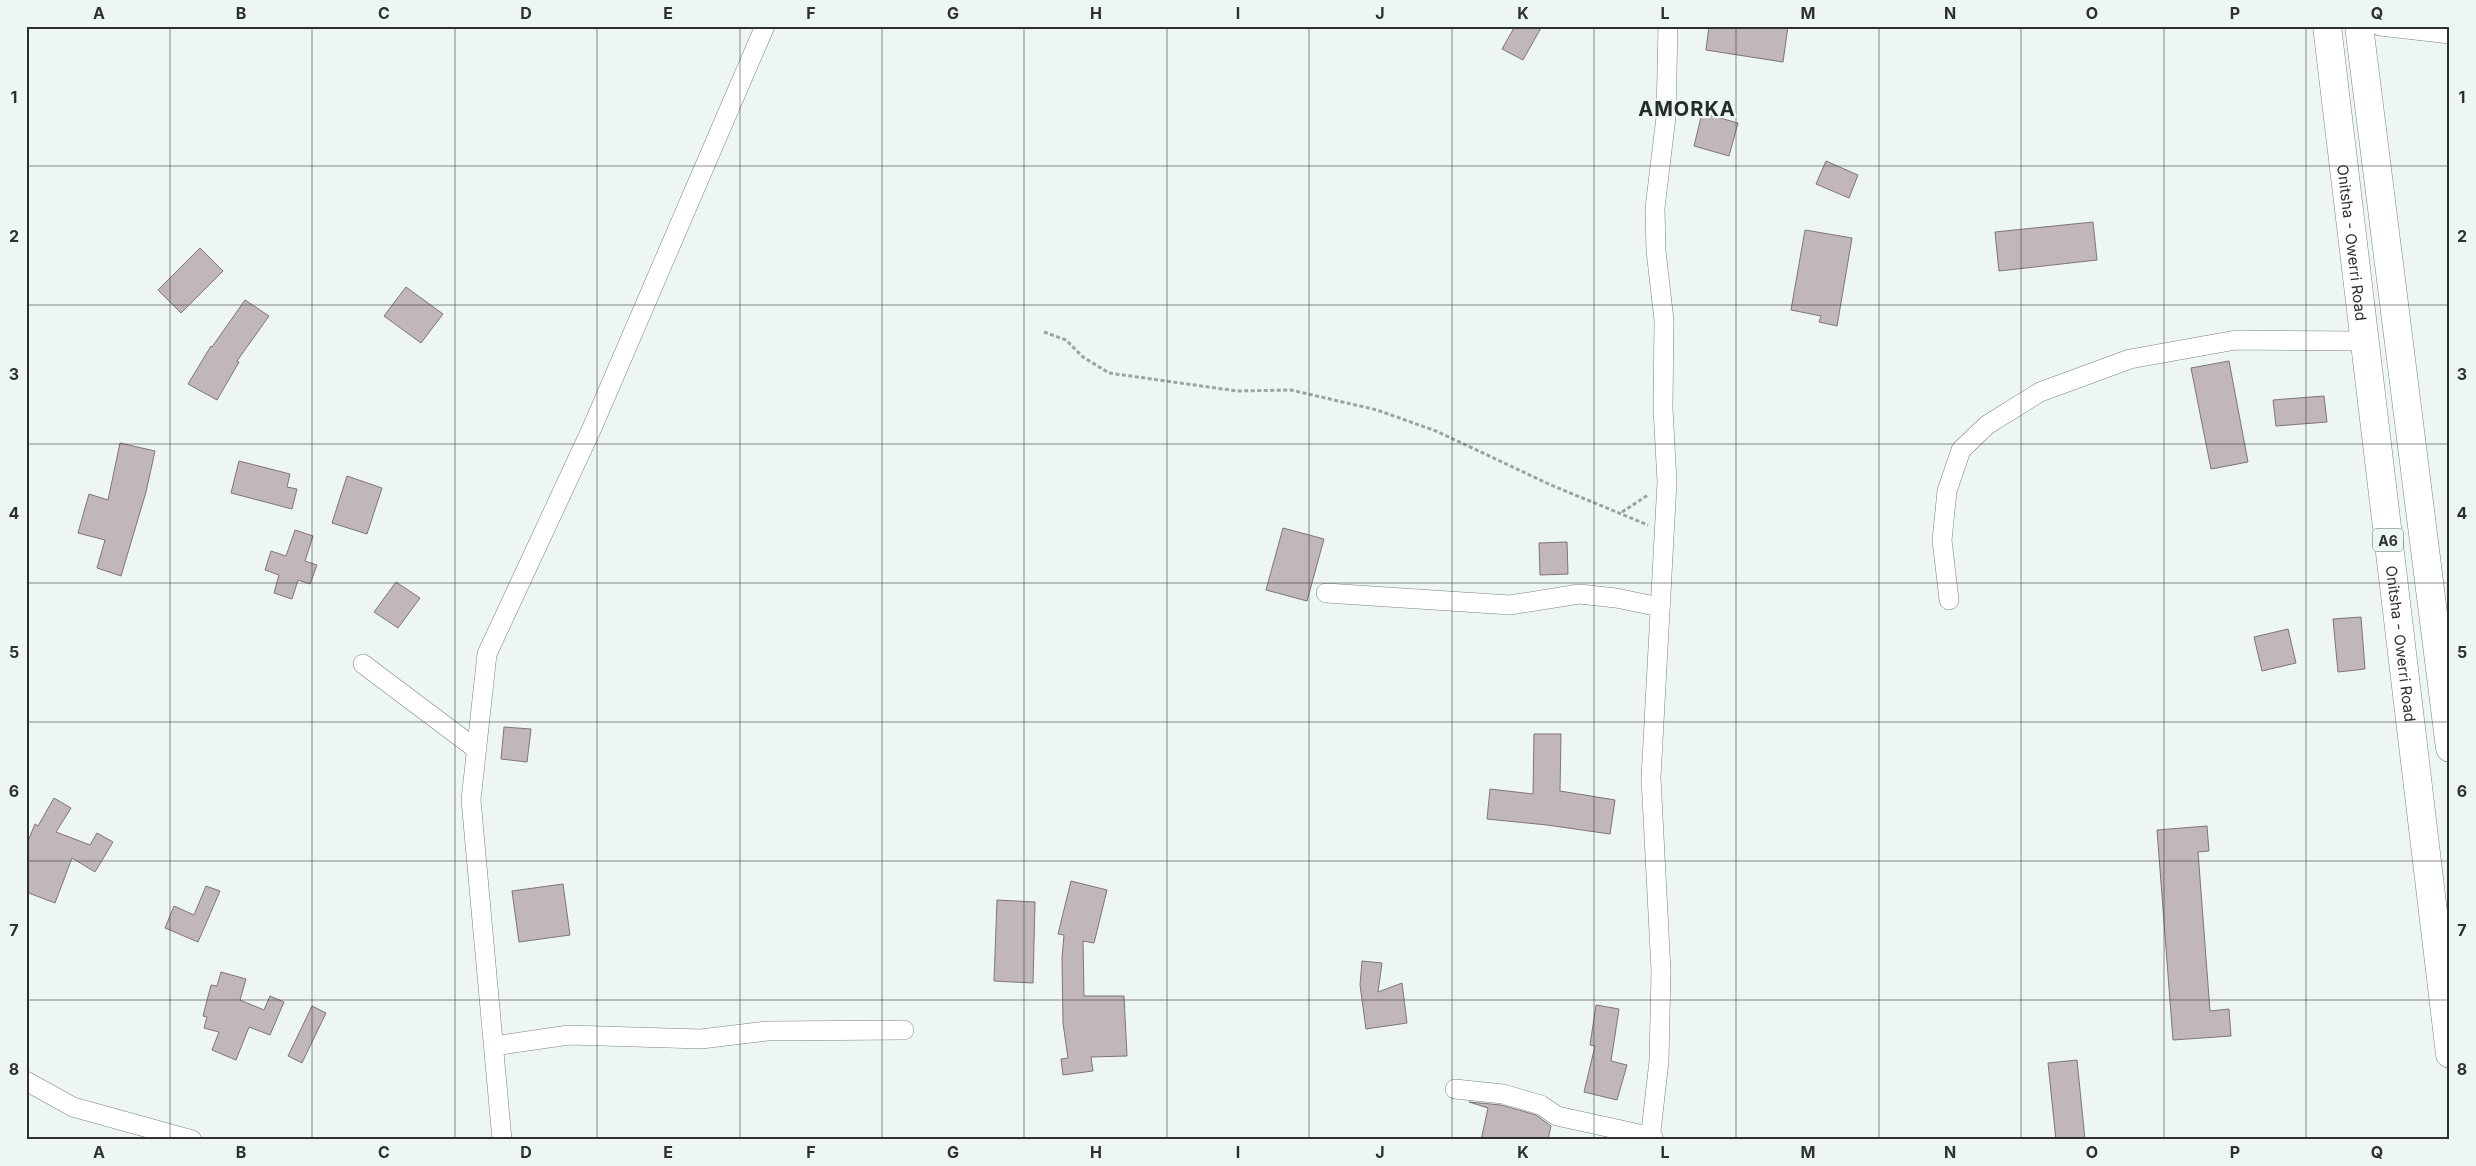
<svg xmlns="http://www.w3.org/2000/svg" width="2476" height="1166" font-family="Inter,sans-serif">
  <rect width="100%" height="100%" fill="#edf6f0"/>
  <g fill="#c1b7ba" stroke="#7e7578">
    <polygon points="1515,26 1542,26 1523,60 1502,49"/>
    <polygon points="1709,26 1788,26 1783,62 1706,50"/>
    <polygon points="1702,113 1738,123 1729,156 1694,146"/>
    <polygon points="1826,161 1858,175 1849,198 1816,184"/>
    <polygon points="2093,222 2097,260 1999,271 1995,232"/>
    <polygon points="1805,230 1852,238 1837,326 1819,322 1821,316 1791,310"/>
    <polygon points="200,248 223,271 181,313 158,290"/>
    <polygon points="406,287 443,314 421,343 384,316"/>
    <polygon points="245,300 269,316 237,361 239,362 217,400 188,384 211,346 212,347"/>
    <polygon points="2229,361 2248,462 2211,469 2191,368"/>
    <polygon points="2324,396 2327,422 2276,426 2273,400"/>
    <polygon points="120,443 155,451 146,492 121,576 97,568 105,540 78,533 89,494 108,500"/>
    <polygon points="239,461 290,474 287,487 297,489 292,509 231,493"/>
    <polygon points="347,476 382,488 367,534 332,523"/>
    <polygon points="1283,528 1324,539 1307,601 1266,590"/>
    <polygon points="295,530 313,536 305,561 317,565 310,584 298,580 292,599 274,593 279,575 265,570 271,551 286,556"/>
    <polygon points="1567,542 1568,574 1540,575 1539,543"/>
    <polygon points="396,582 420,598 398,628 374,612"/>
    <polygon points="2361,617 2365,669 2338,672 2333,619"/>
    <polygon points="2288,629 2296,663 2262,671 2254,637"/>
    <polygon points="504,727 531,729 527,762 501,759"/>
    <polygon points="1534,734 1561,734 1560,791 1615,800 1610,834 1547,825 1487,819 1490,789 1533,794"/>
    <polygon points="54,798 71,808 56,832 90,845 97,833 113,842 95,872 72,858 55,903 26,892 26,846 35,824 38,826"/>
    <polygon points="2207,826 2209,851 2198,852 2210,1011 2229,1009 2231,1036 2173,1040 2157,830"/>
    <polygon points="1071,881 1107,890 1094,943 1083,941 1084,996 1124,996 1127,1056 1091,1057 1093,1071 1063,1075 1061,1059 1068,1058 1063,1023 1062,958 1064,935 1058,934"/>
    <polygon points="563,884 570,935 519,942 512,891"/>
    <polygon points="206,886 220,891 198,942 165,928 174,906 194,915"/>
    <polygon points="997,900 1035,902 1033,983 994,981"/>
    <polygon points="1362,961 1382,963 1378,992 1402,983 1407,1023 1366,1029 1360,985"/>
    <polygon points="221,972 246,979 240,1000 264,1010 270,996 284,1002 270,1035 249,1027 236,1060 212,1050 219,1032 204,1028 207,1017 203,1016 211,985 217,986"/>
    <polygon points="1596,1005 1619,1009 1611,1061 1627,1065 1617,1100 1584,1092 1595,1046 1590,1045"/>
    <polygon points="312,1006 326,1013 302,1063 288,1056"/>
    <polygon points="2077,1060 2085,1140 2056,1140 2048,1063"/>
    <polygon points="1469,1102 1501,1105 1536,1115 1551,1126 1548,1140 1481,1140 1488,1108"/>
  </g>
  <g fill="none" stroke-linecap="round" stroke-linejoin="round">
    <defs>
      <g id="minor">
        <polyline points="2380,26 2450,34"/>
        <polyline points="1326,593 1510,605 1579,594 1616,598 1660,607"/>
        <polyline points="1949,600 1942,540 1947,491 1961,450 1987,425 2040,392 2130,359 2236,340 2363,341"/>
        <polyline points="363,664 476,749"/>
        <polyline points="494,1046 569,1035 701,1039 767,1031 904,1030"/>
        <polyline points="26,1081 73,1107 192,1140"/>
        <polyline points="1455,1089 1503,1094 1541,1105 1557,1116 1653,1137"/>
        <polyline points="502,1140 471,800 487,654 592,428 765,26"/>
        <polyline points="1650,1140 1659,1061 1661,971 1651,778 1667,482 1663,408 1664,320 1656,251 1655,208 1666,117 1668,26"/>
      </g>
      <g id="trunk">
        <path id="s1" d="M2327,26c39,343 84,685 123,1028"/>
        <polyline points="2359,26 2450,748"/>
      </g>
    </defs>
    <use href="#minor" stroke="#7b837e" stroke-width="20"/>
    <use href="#trunk" stroke="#7b837e" stroke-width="29"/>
    <g stroke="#9da39f" stroke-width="3" stroke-dasharray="4 2.5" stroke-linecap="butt">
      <polyline points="1044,332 1066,340 1083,357 1109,373 1237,391 1291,390 1377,410 1436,431 1551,485 1648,525"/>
      <polyline points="1622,512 1648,495"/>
    </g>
    <use href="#minor" stroke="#fff" stroke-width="19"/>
    <use href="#trunk" stroke="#fff" stroke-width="28"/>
  </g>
  <path fill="none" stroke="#2d302e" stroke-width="1" stroke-opacity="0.55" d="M170,26v1114M312,26v1114M455,26v1114M597,26v1114M740,26v1114M882,26v1114M1024,26v1114M1167,26v1114M1309,26v1114M1452,26v1114M1594,26v1114M1736,26v1114M1879,26v1114M2021,26v1114M2164,26v1114M2306,26v1114M26,166h2424M26,305h2424M26,444h2424M26,583h2424M26,722h2424M26,861h2424M26,1000h2424"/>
  <g text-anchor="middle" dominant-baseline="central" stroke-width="4.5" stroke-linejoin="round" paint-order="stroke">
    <rect fill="#edf6f0" stroke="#676b68" stroke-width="1" x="2373" y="528.5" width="30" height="23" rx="4"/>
    <g font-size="14" font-weight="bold" fill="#2d302e">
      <text x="2388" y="540">A6</text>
    </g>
    <g font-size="15" fill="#2d302e" stroke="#edf6f0">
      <text stroke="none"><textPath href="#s1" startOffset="218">Onitsha - Owerri Road</textPath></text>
      <text stroke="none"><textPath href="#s1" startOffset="622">Onitsha - Owerri Road</textPath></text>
    </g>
    <g font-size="20" font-weight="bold" letter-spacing="1" fill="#252b27" stroke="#edf6f0">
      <text x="1687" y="109">AMORKA</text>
    </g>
  </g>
  <rect width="2476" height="1166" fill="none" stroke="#edf6f0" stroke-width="55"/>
  <rect x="28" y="28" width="2420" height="1110" fill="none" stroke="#2d302e" stroke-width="2"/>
  <g font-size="16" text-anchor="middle" font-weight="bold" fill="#2d302e">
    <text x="99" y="19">A</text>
    <text x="241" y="19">B</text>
    <text x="384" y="19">C</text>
    <text x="526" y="19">D</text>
    <text x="668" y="19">E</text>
    <text x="811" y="19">F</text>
    <text x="953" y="19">G</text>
    <text x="1096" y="19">H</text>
    <text x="1238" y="19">I</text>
    <text x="1380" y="19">J</text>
    <text x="1523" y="19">K</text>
    <text x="1665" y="19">L</text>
    <text x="1808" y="19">M</text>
    <text x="1950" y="19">N</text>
    <text x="2092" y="19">O</text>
    <text x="2235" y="19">P</text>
    <text x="2377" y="19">Q</text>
    <text x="14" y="103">1</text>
    <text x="2462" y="103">1</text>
    <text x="14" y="242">2</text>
    <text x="2462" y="242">2</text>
    <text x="14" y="380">3</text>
    <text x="2462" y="380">3</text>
    <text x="14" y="519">4</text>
    <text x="2462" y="519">4</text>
    <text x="14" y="658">5</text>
    <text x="2462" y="658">5</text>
    <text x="14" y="797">6</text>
    <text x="2462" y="797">6</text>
    <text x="14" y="936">7</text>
    <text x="2462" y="936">7</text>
    <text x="14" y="1075">8</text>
    <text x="2462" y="1075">8</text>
    <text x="99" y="1158">A</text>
    <text x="241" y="1158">B</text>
    <text x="384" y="1158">C</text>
    <text x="526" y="1158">D</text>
    <text x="668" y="1158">E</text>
    <text x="811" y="1158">F</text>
    <text x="953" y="1158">G</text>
    <text x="1096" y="1158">H</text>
    <text x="1238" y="1158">I</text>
    <text x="1380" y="1158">J</text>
    <text x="1523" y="1158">K</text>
    <text x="1665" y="1158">L</text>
    <text x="1808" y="1158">M</text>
    <text x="1950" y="1158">N</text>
    <text x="2092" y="1158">O</text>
    <text x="2235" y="1158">P</text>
    <text x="2377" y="1158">Q</text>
  </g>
</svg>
